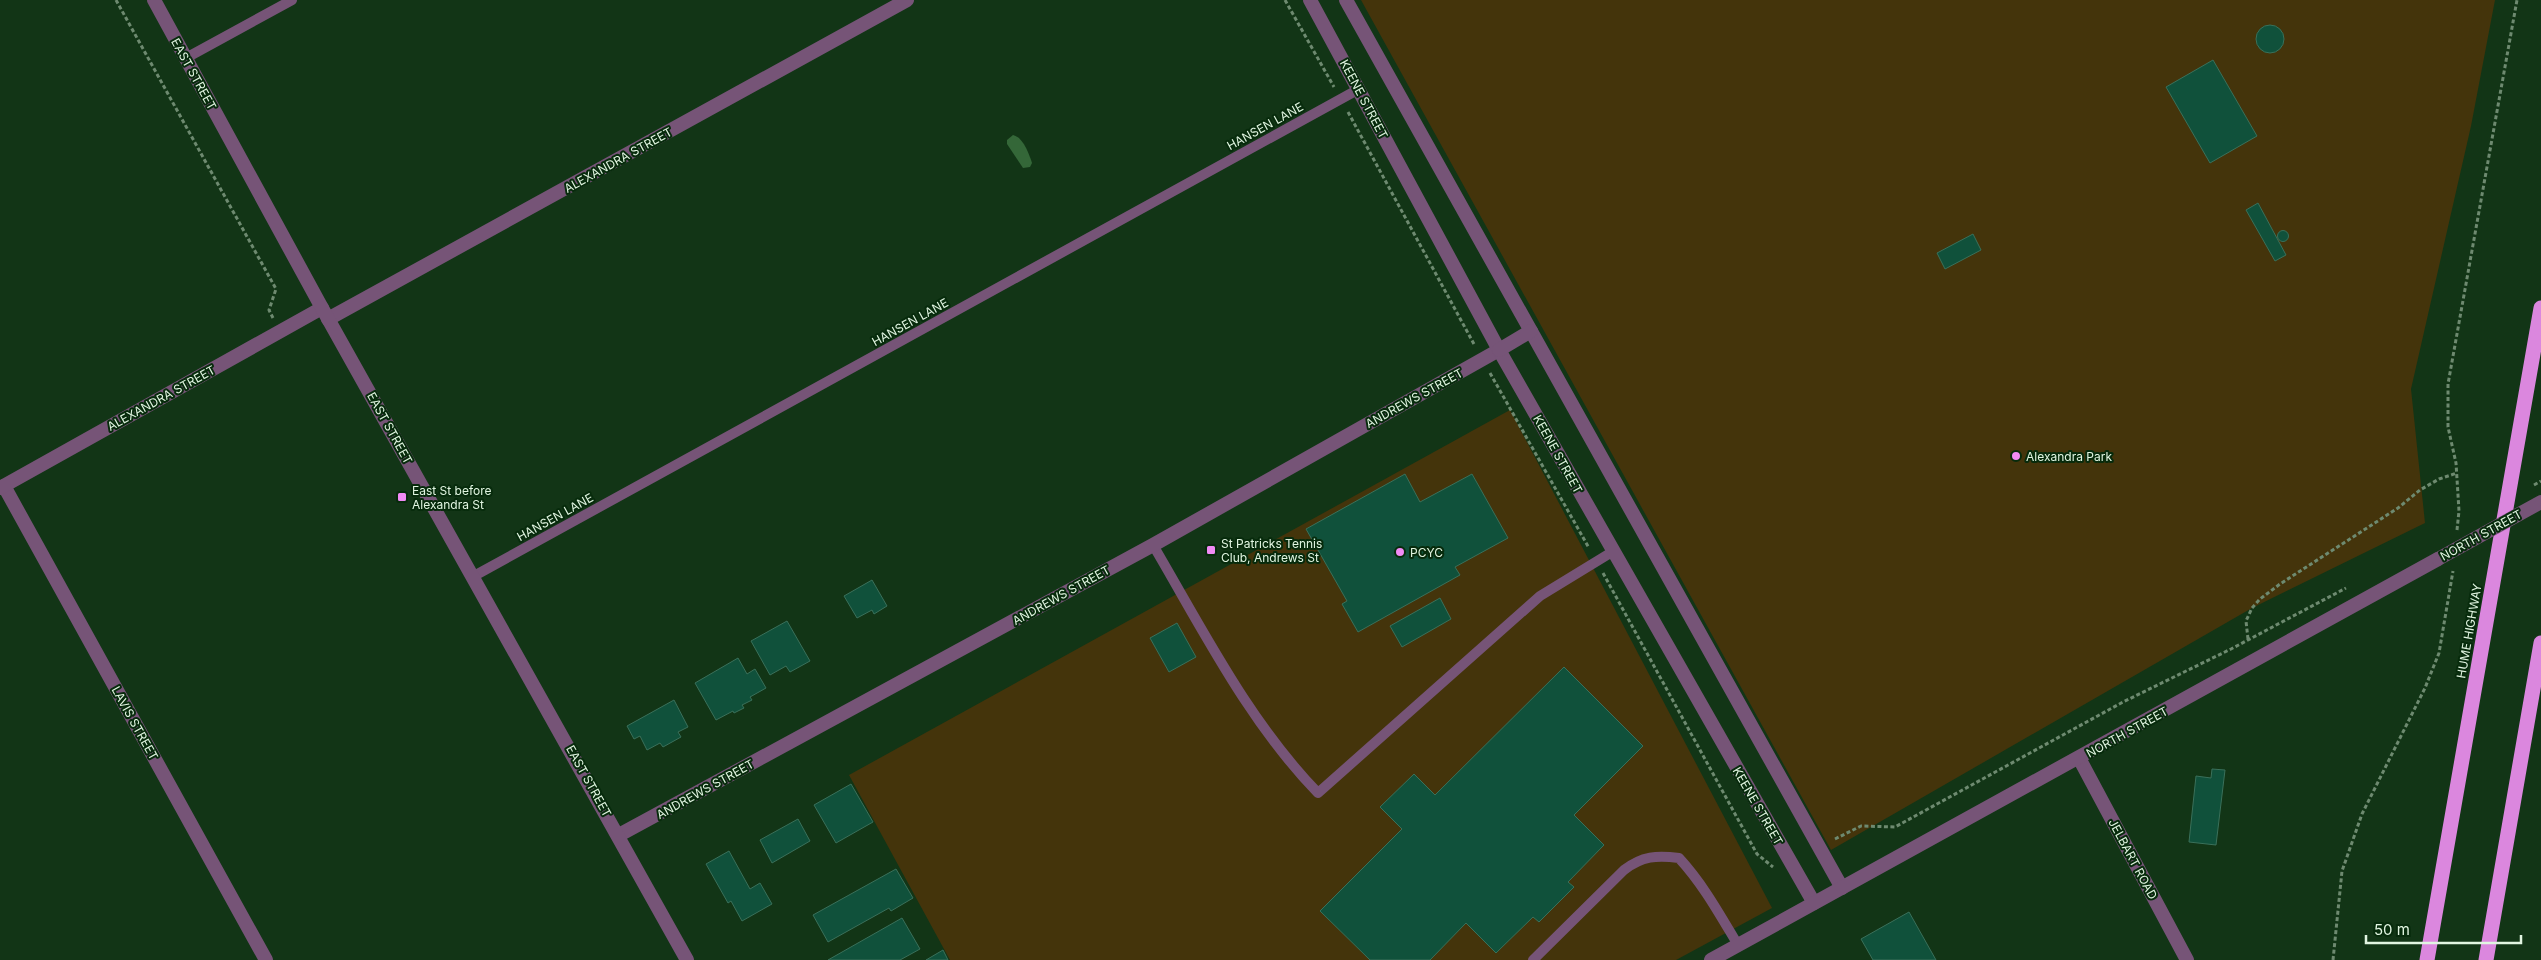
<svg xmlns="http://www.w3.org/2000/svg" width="2541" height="960" font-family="Inter,sans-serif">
  <rect width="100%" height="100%" fill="#123516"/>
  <g fill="#44340b">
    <polygon points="1361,0 2495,0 2471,126 2411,389 2425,523 2252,608 1831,850"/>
    <polygon points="1510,410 1772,908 1676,960 950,960 849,775"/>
  </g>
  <path fill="#346738" d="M1013,135c10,2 16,19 19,28l-2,4 -7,1 -16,-24v-4z"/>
  <g fill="#10513b" stroke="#3a705a">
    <circle cx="2270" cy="39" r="14"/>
    <polygon points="2213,60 2257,136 2210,163 2166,87"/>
    <polygon points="2258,203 2286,255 2275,261 2246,210"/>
    <circle cx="2283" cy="236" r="5.5"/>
    <polygon points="1973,234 1981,250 1945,269 1937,253"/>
    <polygon points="1405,474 1420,502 1472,474 1508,538 1455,567 1460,575 1358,632 1342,604 1347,601 1306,529"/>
    <polygon points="872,580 887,606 874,614 872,610 857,618 844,596"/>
    <polygon points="1440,598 1451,619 1402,647 1390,626"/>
    <polygon points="787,621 810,661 790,672 786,666 770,675 751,641"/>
    <polygon points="1177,623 1196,657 1169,672 1150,638"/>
    <polygon points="738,658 747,674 755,669 766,688 750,697 752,700 742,705 744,708 734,713 733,711 716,720 695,683"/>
    <polygon points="1564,667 1643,746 1574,815 1604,845 1568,882 1574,887 1539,922 1533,917 1496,953 1466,923 1430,960 1370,960 1320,911 1402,829 1380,807 1414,774 1435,795"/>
    <polygon points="674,700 688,727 678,732 681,737 663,747 660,743 647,750 640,736 634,739 627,726"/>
    <polygon points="2212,769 2225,770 2216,845 2189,842 2196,776 2211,778"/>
    <polygon points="851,784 873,822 836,843 814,805"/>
    <polygon points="798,819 810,841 772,863 760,840"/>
    <polygon points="729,851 750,889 760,883 772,904 742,921 731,901 728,903 706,864"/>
    <polygon points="896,869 913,898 891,911 889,908 828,942 813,915"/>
    <polygon points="1909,912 1936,960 1873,960 1861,939"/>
    <polygon points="902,918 920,949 900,960 828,960"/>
    <polygon points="943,950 948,960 926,960"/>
  </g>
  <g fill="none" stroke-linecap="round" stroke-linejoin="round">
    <g stroke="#6e8a70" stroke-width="3" stroke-dasharray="4 2.5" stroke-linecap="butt">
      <polyline points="116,0 276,289 269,310 273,318"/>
      <polyline points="1285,0 1334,87"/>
      <polyline points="1348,112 1475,346"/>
      <polyline points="1490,373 1589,548"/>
      <polyline points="2457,530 2459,511 2456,463 2448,427 2448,384 2517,0"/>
      <polyline points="1603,573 1757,854 1773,867"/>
      <polyline points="2248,639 2246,621 2252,608 2260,599 2280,584 2398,508 2420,490 2439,479 2457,473"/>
      <polyline points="1835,839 1861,826 1895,827 2123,702 2231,649 2346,588"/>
      <polyline points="2333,960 2342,871 2362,814 2425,688 2439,653 2453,571"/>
    </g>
    <g stroke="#765477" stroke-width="10">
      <polyline points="186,58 292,0"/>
      <path d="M1153,545c50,85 96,177 165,248l222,-197 72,-44"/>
      <polyline points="474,576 1359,89"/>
      <path d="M1533,960l91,-90c18,-14 33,-15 55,-12 24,26 41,57 59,87"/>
    </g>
    <g stroke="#765477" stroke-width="14">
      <polyline points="328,319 907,0"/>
      <polyline points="4,486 266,960"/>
      <polyline points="0,488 322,308"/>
      <polyline points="619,835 1153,545 1499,350"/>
    </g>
    <g stroke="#765477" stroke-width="14">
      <polyline points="154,0 322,308 687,960"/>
      <polyline points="1310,0 1499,350 1814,903"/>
      <polyline points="1346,0 1842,888"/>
      <polyline points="1499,350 1531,331"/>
      <polyline points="2079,758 2187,960"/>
      <polyline points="1711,960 2438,559"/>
    </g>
    <g stroke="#db87de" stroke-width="15">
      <polyline points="2427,960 2541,308"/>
      <polyline points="2486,960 2541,643"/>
    </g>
    <polyline stroke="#6e8a70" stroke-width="3" stroke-dasharray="4 2.5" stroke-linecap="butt" points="2534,485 2541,481"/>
    <polyline stroke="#765477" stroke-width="14" points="2438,559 2541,502"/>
  </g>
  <g fill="#f18bf5" stroke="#072b0c" stroke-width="2">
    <circle cx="2016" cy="456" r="5"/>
    <rect x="397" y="492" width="10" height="10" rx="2.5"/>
    <rect x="1206" y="545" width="10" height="10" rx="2.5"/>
    <circle cx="1400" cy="552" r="5"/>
  </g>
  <g text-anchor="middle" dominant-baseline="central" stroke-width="4" stroke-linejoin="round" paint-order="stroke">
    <g font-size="12" fill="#e1f5e1" stroke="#072b0c">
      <text transform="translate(194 74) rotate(61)">EAST STREET</text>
      <text transform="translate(1364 99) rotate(62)">KEENE STREET</text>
      <text transform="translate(1265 126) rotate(-29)">HANSEN LANE</text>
      <text transform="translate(618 160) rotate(-29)">ALEXANDRA STREET</text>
      <text transform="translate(910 322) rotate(-29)">HANSEN LANE</text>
      <text transform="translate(161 398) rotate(-29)">ALEXANDRA STREET</text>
      <text transform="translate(1414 398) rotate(-29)">ANDREWS STREET</text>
      <text transform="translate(390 428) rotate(61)">EAST STREET</text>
      <text transform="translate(1558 454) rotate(61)">KEENE STREET</text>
      <text transform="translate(555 517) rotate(-29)">HANSEN LANE</text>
      <text transform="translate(2481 535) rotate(-29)">NORTH STREET</text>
      <text transform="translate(1061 595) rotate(-29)">ANDREWS STREET</text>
      <text transform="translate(2469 631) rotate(-80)">HUME HIGHWAY</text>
      <text transform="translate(135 723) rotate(61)">LAVIS STREET</text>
      <text transform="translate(2127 732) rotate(-29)">NORTH STREET</text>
      <text transform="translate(589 781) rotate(61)">EAST STREET</text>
      <text transform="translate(705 789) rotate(-29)">ANDREWS STREET</text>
      <text transform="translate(1758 806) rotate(60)">KEENE STREET</text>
      <text transform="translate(2133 859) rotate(62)">JELBART ROAD</text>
    </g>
    <g font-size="12" fill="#e1f5e1" stroke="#072b0c" text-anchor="start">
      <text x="2026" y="456">Alexandra Park</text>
      <text x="412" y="490">East St before<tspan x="412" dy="14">Alexandra St</tspan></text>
      <text x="1221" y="543">St Patricks Tennis<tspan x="1221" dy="14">Club, Andrews St</tspan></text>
      <text x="1410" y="552">PCYC</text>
    </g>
  </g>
  <path d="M2366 935v8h155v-8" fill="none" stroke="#e1f5e1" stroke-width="2.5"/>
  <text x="2374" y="935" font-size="15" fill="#e1f5e1" stroke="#072b0c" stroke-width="4" paint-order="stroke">50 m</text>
</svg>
